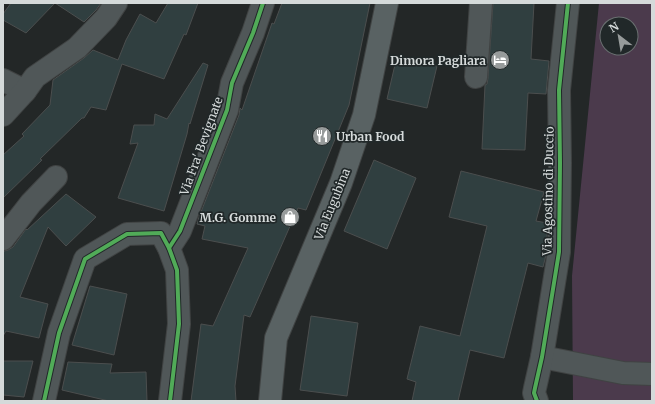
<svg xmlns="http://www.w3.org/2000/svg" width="655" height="404" font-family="Merriweather,serif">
  <rect width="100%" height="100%" fill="#232727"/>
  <path fill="#4b3a4c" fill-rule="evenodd" d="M599,3h53v398h-79l-1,-125zM607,24h24v24h-24z"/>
  <g fill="#303f40" stroke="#4b4e4e">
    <polygon points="11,3 101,3 96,10 84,22 55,3 26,33 3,20 3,14"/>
    <polygon points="168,3 198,3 186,35 184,34 164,79 122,64 106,110 91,107 84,118 82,118 40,159 42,160 3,198 3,155 24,136 22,134 50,105 53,80 84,58 93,50 118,60 126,40 140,14 156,23"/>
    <polygon points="282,3 370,3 349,105 306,210 298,208 250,317 244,315 235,386 236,401 191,401 201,324 213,326 248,248 202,239 205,226 197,224 199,217 239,115 240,108 242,110 272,23 274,24"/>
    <polygon points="493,3 534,3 531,59 549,61 546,94 528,93 525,150 482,149 485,85 487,84 488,78"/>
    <polygon points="397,56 437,66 427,108 387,99"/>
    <polygon points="203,63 208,65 190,124 189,123 187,134 164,211 118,198 138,143 130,144 134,125 154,125 155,114 167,119"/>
    <polygon points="374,160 416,178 387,249 344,231"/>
    <polygon points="461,171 544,192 536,221 547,223 547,251 543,267 528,263 504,358 470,350 458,401 412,401 416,382 407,379 420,326 460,336 487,226 449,217"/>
    <polygon points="66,194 96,217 66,246 48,227 20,297 48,304 39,338 6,331 3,336 3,253 4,251 8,250 13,247 26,229 27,230"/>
    <polygon points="90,286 127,294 114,355 72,345"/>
    <polygon points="311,316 358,323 347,396 300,390"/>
    <polygon points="3,361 33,361 24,397 3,395"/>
    <polygon points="68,362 112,364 110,373 146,372 147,401 109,401 62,390"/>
  </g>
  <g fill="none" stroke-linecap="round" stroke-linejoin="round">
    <defs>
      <g id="minor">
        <polyline points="476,77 481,3"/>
        <polyline points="3,80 25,91"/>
        <polyline points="3,115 25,91 35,77 77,48 106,18 116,3"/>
        <polyline points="3,239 31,203 56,177"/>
        <polyline points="169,248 180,231 227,110 232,83 253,33 263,3"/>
        <polyline points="542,357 623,373 652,374"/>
        <polyline points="44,401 59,333 85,259 127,234 161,233 169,248 177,270 179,324 170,401"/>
        <polyline points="537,401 534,393 535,388 542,357 559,252 560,163 559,90 568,3"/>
      </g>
      <polyline id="secondary" points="270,401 276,338 341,183 364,115 387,3"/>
    </defs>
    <use href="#minor" stroke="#404343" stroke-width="24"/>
    <use href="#secondary" stroke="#404343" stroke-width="24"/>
    <use href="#minor" stroke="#505758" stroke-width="22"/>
    <use href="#secondary" stroke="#596263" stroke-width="22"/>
    <defs>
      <g id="cycleway">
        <polyline points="169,248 180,231 227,110 232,83 253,33 263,3"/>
        <polyline points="44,401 59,333 85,259 127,234 161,233 169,248 177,270 179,324 170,401"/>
        <polyline points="537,401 534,393 535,388 542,357 559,252 560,163 559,90 568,3"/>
      </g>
    </defs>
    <use href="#cycleway" stroke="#212829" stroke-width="6"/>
    <use href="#cycleway" stroke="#51ab58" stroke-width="4"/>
  </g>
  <defs>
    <symbol id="hotel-disc" viewBox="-11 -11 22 22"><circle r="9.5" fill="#979b9b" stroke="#212829"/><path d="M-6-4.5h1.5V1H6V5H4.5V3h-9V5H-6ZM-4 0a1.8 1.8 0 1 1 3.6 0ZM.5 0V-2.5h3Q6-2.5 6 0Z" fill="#fff"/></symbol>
    <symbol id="restaurant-disc" viewBox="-11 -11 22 22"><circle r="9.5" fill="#979b9b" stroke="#212829"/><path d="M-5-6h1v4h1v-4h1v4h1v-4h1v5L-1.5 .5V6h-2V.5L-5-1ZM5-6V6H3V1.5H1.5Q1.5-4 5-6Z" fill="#fff"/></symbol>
    <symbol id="shop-disc" viewBox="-11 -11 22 22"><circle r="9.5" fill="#979b9b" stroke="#212829"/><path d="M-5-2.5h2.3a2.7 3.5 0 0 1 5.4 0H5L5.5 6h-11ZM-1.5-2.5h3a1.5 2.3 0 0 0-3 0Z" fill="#fff"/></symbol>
  </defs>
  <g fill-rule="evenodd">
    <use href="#hotel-disc" x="489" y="49" width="22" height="22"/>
    <use href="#restaurant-disc" x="311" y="125" width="22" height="22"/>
    <use href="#shop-disc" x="279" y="206" width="22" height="22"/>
  </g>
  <g text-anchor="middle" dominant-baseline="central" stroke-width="3.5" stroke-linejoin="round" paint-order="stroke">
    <g font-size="12" font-weight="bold" fill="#d5dada" stroke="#212829" text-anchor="end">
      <text x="486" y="60">Dimora Pagliara</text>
      <text x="336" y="136" text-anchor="start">Urban Food</text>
      <text x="276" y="217">M.G. Gomme</text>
    </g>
    <g font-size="12" fill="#d5dada" stroke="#212829">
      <text transform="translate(201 146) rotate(-70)">Via Fra' Bevignate</text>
      <text transform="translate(548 191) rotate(-89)">Via Agostino di Duccio</text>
      <text transform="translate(332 204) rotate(-68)">Via Eugubina</text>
    </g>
  </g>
  <rect width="655" height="404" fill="none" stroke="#d5dada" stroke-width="8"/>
  <g transform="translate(619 36) rotate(329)"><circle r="19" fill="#212829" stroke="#696f70"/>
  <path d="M0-3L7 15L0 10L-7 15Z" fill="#979b9b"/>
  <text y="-6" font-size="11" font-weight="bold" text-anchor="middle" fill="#d5dada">N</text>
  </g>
</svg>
